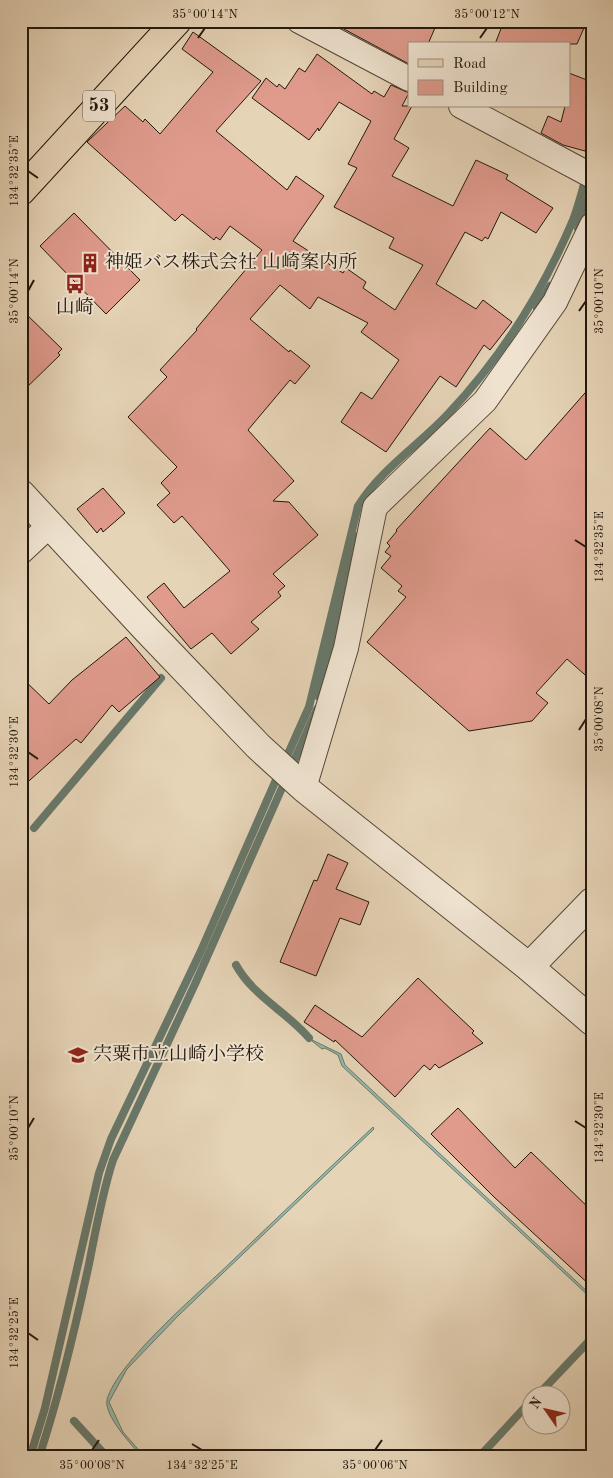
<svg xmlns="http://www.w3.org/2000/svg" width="613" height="1478" font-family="'Old Standard TT','Noto Serif JP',serif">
  <rect width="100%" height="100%" fill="#e6d4b7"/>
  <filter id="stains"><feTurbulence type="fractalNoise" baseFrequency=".004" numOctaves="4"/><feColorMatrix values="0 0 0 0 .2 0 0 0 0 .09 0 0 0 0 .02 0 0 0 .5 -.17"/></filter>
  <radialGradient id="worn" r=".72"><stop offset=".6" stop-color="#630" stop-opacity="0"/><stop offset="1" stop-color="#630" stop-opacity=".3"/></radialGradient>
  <g fill="#97b8aa" stroke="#68786b">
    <polygon points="304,1030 310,1039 341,1054 345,1065 560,1266 592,1296 592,1299 342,1066 338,1055 325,1048 322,1049 302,1033"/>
    <path d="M373,1127l1,2 -196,187 -51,53 -18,33 14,30 21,24 -2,1c-10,-12 -38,-41 -35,-57 9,-37 94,-109 123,-137 47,-45 95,-91 143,-136z"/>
  </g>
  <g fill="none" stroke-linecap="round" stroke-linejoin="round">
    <g stroke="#68786b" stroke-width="8">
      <polyline points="578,228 592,187"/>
      <polyline points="537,308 550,286"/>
      <polyline points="319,697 358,536"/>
      <path d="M284,763l25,-56 49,-201c23,-37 61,-61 90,-92 53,-56 95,-123 125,-194 8,-21 13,-45 19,-66"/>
      <polyline points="34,828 161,678"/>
      <path d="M236,965c17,31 51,47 73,73"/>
      <polyline points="537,1396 592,1338"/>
      <polyline points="74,1421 107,1457"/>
      <polyline points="30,1457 45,1408 99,1173 111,1139 200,953 279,773"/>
      <path d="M39,1457c21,-63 36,-128 50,-193 7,-35 13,-70 24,-104l82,-176 122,-275"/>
      <polyline points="479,1457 530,1402"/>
    </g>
  </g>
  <g fill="#e09b8d" stroke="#22180d">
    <polygon points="329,21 438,21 428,44 409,44 409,64"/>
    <polygon points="504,21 587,21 577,44 495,44"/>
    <polygon points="193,32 261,81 216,131 287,190 296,176 324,196 293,241 343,273 346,268 366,282 363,288 395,310 423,265 389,248 394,238 334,207 357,168 348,164 371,121 339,102 319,131 318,128 309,140 252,98 266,78 277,87 279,84 285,89 299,68 305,72 317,54 372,94 374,91 384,97 391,85 409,93 402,106 412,106 394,139 409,148 392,176 453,206 476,160 508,175 506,179 553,208 536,233 501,212 488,239 485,237 482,241 465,232 436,284 476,309 483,300 512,322 490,350 484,345 456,387 440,376 386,452 341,422 361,392 372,399 399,360 361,332 368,323 318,297 310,309 280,285 250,319 289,352 290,350 310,366 295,384 290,380 248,430 294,481 273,501 289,502 318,535 273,574 285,586 278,592 281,596 251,622 259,629 231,654 212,633 191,649 147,597 164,583 184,608 230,571 182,516 174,523 157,505 170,493 161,483 177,467 128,417 167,377 160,370 197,330 196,329 262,250 230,226 220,240 216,237 214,240 182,214 175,221 87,142 125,106 143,122 145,119 160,134 213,72 182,49"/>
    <polygon points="569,73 592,82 592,125 585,151 563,145 541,133 548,116 561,122 565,106 569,106"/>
    <polygon points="74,213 140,280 106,314 40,246"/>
    <polygon points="21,309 62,349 58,353 60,355 21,393"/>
    <polygon points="592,385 592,681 567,659 536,693 548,703 532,721 469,731 367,642 406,597 398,591 402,586 381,568 391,556 385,552 390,546 387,543 397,531 396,530 490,428 526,460"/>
    <polygon points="103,488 125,513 103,532 101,528 97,533 77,509"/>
    <polygon points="126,637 160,677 119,712 112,705 81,743 76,739 21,788 21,677 49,704 72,680"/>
    <polygon points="328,854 348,863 336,889 369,902 360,925 340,918 316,976 280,962 314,880 317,881"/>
    <polygon points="418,978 474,1031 472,1033 483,1043 439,1068 435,1064 430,1070 424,1065 395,1097 335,1040 334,1042 304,1022 315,1005 362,1037"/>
    <polygon points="458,1108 515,1168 531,1152 592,1211 592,1287 494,1197 431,1134"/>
  </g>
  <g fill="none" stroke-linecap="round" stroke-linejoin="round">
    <defs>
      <g id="minor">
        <polyline points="299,21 409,79"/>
        <polyline points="461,106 592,176"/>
        <polyline points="21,552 51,524"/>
        <polyline points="304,788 346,648 375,507 485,401 555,302 592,225"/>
      </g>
      <g id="tertiary">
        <polyline points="21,494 147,630 258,746 304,788 529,967 592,1021"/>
        <polyline points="529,967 592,902"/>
      </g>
      <polyline id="primary" points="21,191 177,21"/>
    </defs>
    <use href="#minor" stroke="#534738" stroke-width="26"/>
    <use href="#tertiary" stroke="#534738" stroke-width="30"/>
    <use href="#primary" stroke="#22180d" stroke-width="30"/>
    <use href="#minor" stroke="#efe3d0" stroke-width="24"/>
    <use href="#tertiary" stroke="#efe3d0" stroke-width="28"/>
    <use href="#primary" stroke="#e6d4b7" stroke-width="28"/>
  </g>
  <path fill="none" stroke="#22180d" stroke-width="2" d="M198,38l7,-10M480,38l7,-10M28,171l10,7M28,291l6,-11M579,311l7,-10M575,540l11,7M579,730l7,-11M28,752l10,7M575,1121l11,7M28,1128l6,-10M28,1333l10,7M192,1444l10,6M92,1450l7,-10M375,1450l7,-10"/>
  <defs>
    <symbol id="building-bare" viewBox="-9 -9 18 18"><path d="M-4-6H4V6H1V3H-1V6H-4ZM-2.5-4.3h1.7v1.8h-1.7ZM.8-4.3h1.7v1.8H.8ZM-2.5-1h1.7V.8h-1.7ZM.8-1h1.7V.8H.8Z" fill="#8f2418" stroke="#efe3d0" stroke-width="2.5" paint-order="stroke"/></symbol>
    <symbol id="bus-bare" viewBox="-9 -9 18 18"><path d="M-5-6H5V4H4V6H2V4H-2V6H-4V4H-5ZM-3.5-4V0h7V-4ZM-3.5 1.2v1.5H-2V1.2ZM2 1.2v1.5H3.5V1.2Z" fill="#8f2418" stroke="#efe3d0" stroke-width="2.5" paint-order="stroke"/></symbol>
    <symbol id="school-bare" viewBox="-9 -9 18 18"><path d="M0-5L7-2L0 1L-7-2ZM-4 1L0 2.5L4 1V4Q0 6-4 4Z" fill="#8f2418" stroke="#efe3d0" stroke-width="2.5" paint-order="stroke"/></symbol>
  </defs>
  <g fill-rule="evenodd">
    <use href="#building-bare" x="76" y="249" width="28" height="28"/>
    <use href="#bus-bare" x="61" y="270" width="28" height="28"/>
    <use href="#school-bare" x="64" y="1041" width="28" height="28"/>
  </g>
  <g text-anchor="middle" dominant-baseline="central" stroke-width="4" stroke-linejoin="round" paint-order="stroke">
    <rect fill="#efe3d0" stroke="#605548" stroke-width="1" x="83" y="90.5" width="32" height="31" rx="4"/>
    <g font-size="18" font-weight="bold" fill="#22180d">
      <text x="99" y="106">53</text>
    </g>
    <g font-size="19" fill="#22180d" stroke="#efe3d0" text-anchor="start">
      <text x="105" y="263">神姫バス株式会社 山崎案内所</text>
      <text x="75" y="308" text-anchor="middle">山崎</text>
      <text x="93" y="1055">宍粟市立山崎小学校</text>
    </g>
  </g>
  <rect width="613" height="1478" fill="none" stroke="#e6d4b7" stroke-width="55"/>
  <rect x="408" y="42" width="162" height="65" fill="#efe3d0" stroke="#9d9282"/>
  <rect x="418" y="59" width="25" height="8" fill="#e6d4b7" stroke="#9d9282"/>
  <text x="453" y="68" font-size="15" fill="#22180d">Road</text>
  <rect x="418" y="80" width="25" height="15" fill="#e09b8d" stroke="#9d9282"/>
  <text x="453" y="92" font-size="15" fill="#22180d">Building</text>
  <g transform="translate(546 1410) rotate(304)"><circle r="24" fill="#efe3d0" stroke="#9d9282"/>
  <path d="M0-4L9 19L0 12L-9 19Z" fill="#8f2418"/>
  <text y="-8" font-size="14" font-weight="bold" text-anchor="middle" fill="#22180d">N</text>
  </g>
  <rect x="28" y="28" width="558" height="1422" fill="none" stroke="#22180d" stroke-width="2"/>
  <g font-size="12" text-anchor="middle" fill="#22180d">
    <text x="205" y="18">35°00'14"N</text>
    <text x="487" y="18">35°00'12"N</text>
    <text transform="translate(14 171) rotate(-90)" y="4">134°32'35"E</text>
    <text transform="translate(14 291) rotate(-90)" y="4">35°00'14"N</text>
    <text transform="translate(599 301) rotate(-90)" y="4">35°00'10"N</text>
    <text transform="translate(599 547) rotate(-90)" y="4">134°32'35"E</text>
    <text transform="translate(599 719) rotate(-90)" y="4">35°00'08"N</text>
    <text transform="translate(14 752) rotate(-90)" y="4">134°32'30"E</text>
    <text transform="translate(599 1128) rotate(-90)" y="4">134°32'30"E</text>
    <text transform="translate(14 1128) rotate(-90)" y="4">35°00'10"N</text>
    <text transform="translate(14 1333) rotate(-90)" y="4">134°32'25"E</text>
    <text x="92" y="1469">35°00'08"N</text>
    <text x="202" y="1469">134°32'25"E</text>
    <text x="375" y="1469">35°00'06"N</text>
  </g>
  <rect width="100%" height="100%" filter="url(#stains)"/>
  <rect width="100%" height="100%" fill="url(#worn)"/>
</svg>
